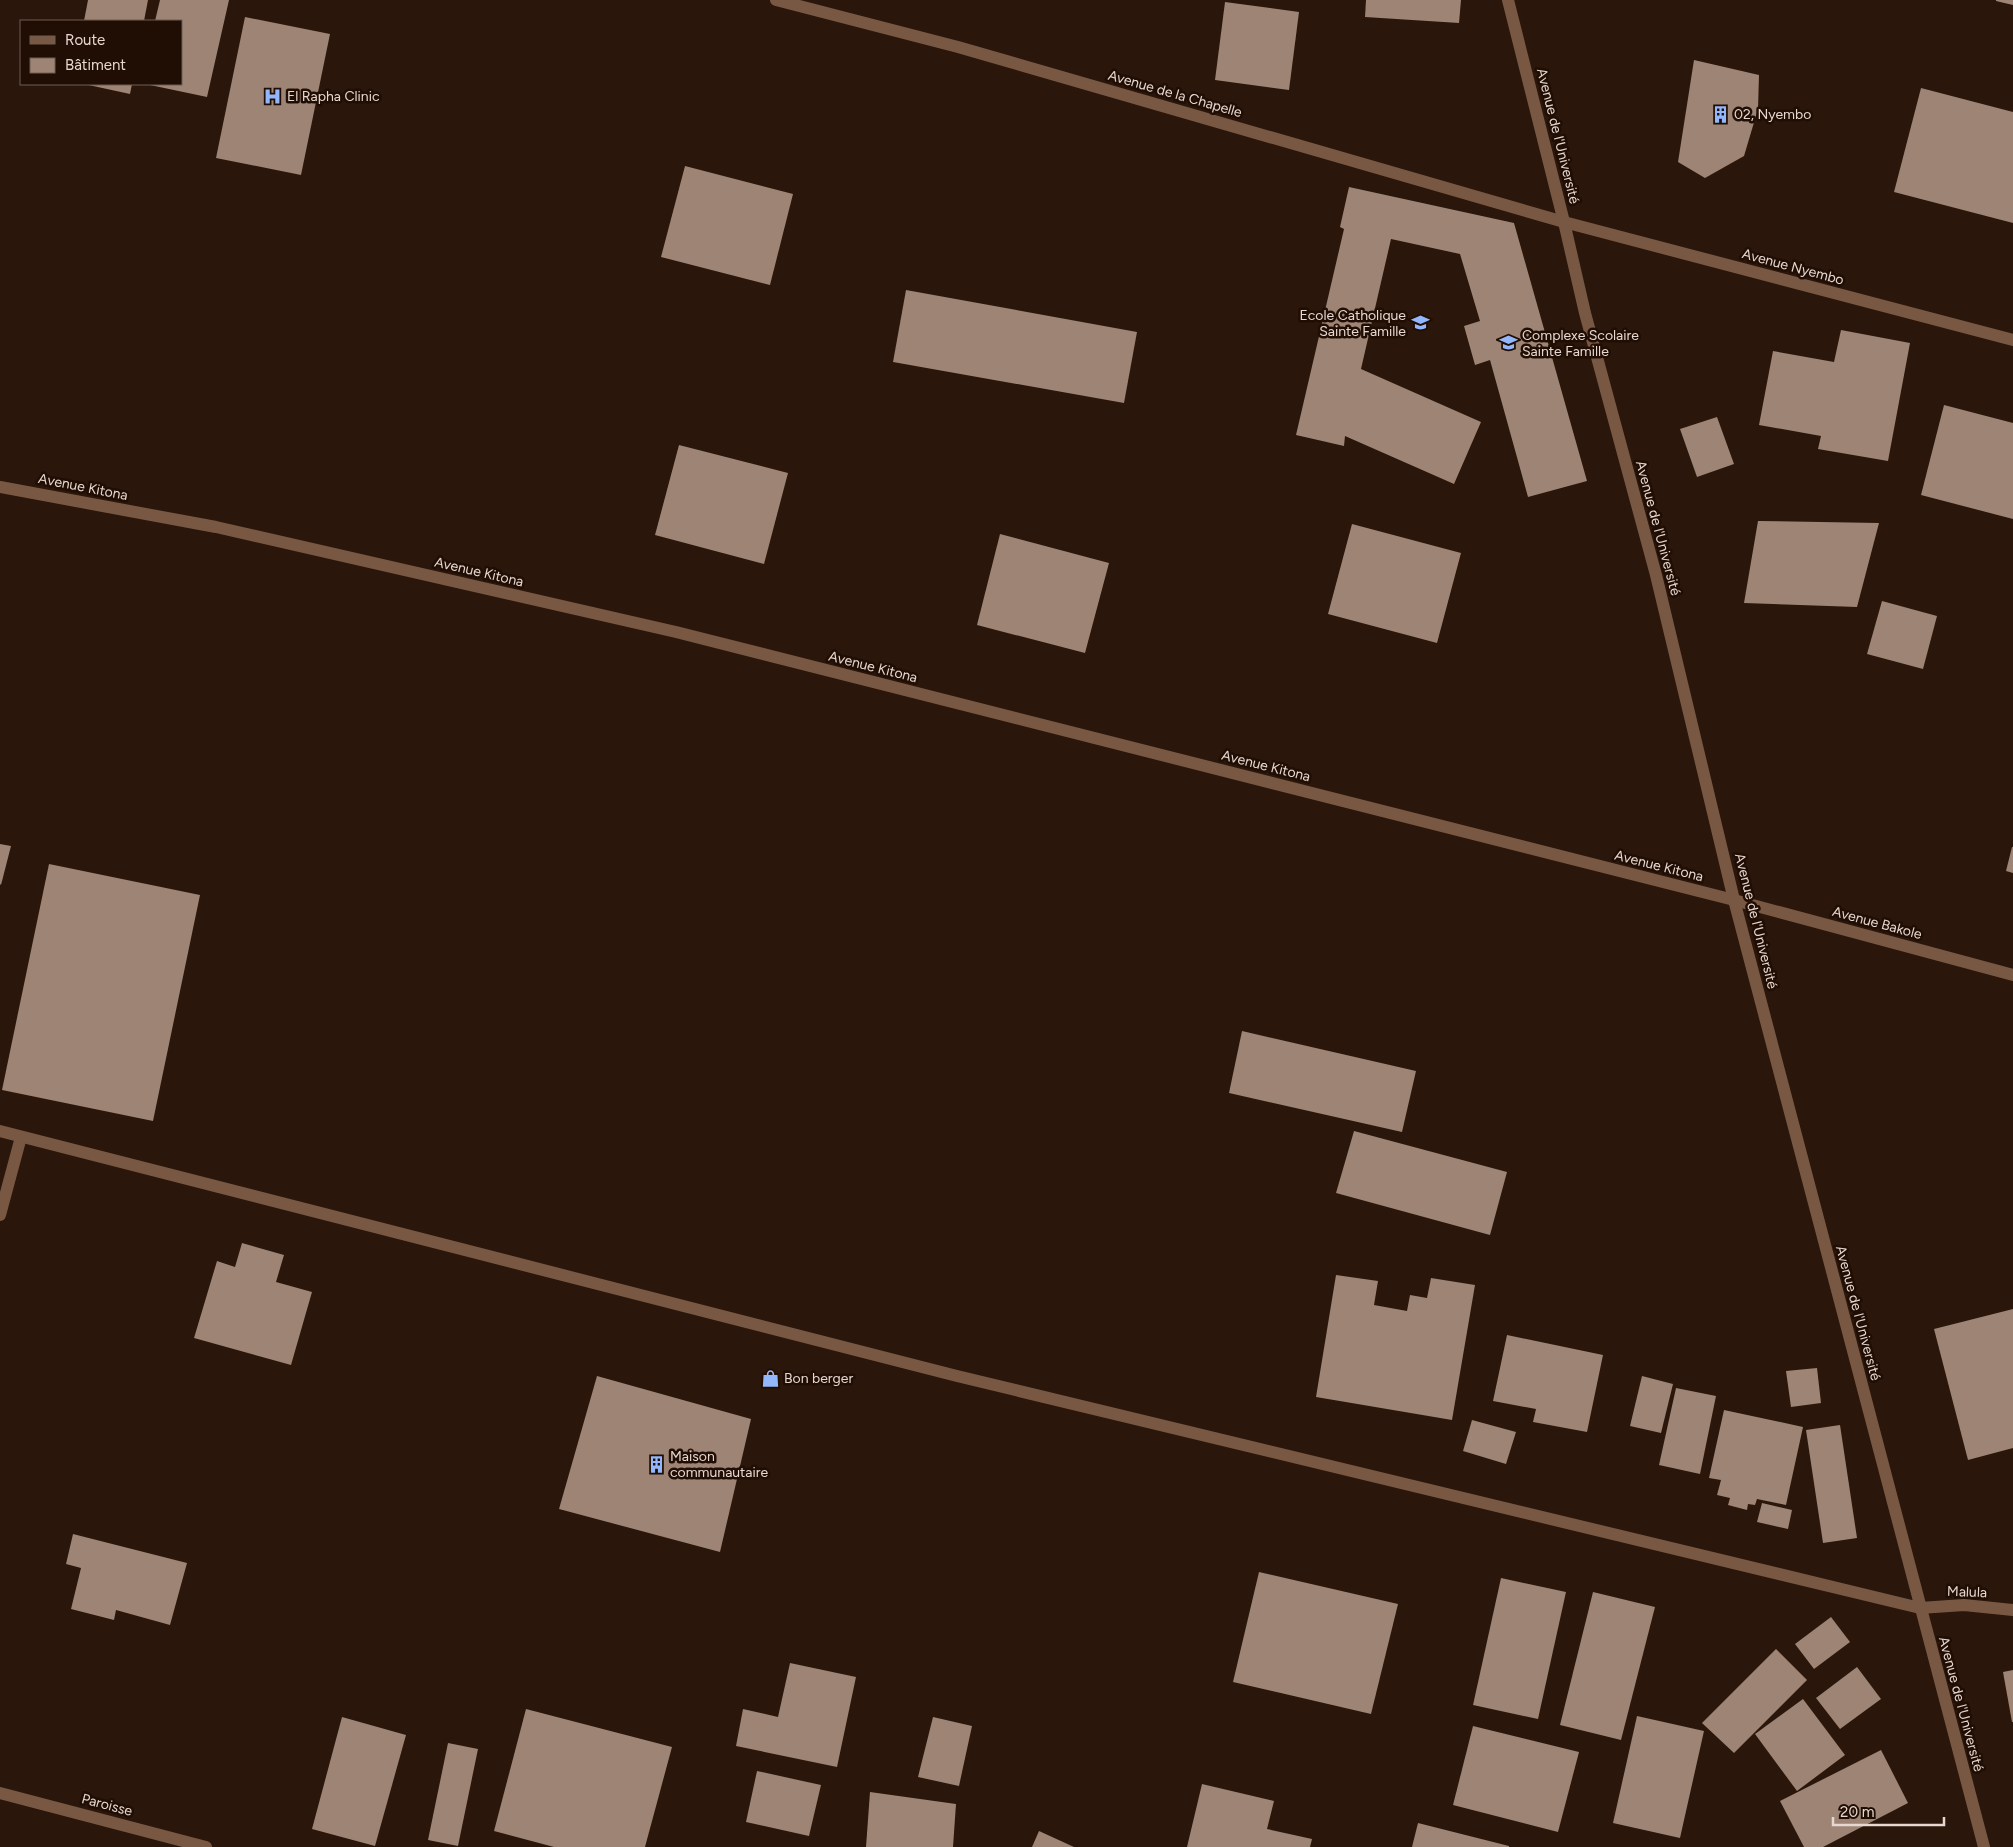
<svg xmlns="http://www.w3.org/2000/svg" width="2013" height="1847" font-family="Figtree,sans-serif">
  <rect width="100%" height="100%" fill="#2a160a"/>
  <g fill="#9d8475">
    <polygon points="88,0 148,0 144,21 84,21"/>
    <polygon points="160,0 229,0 207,97 150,85 181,84 181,21 155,21"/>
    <polygon points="1366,0 1461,0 1459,23 1365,17"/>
    <polygon points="1996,0 2013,0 2013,5 1996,1"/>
    <polygon points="1225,2 1299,12 1289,90 1215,80"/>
    <polygon points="245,17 330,34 301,175 216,158"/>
    <polygon points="1694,60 1759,75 1758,109 1744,156 1705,178 1678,162"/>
    <polygon points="84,84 132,84 130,94"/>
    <polygon points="1921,88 2013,112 2013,223 1894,192"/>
    <polygon points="685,166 793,194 770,285 661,257"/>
    <polygon points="1349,187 1514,223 1587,481 1528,497 1490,360 1475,365 1464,326 1480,321 1460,254 1391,239 1361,369 1481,422 1454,484 1345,436 1344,446 1296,435 1344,229 1340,227"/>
    <polygon points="906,290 1137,332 1124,403 893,362"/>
    <polygon points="1841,330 1910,343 1888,461 1818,449 1821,436 1759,425 1773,351 1834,362"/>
    <polygon points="1944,405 2013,423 2013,519 1921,495"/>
    <polygon points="1717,417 1734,464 1697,477 1680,429"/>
    <polygon points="679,445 788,473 764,564 655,535"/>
    <polygon points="1758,521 1879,523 1857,607 1744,603"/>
    <polygon points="1352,524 1461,553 1437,643 1328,614"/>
    <polygon points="1000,534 1109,563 1085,653 977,625"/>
    <polygon points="1882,601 1937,616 1923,669 1867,654"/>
    <polygon points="0,844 11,846 1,885 0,884"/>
    <polygon points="2012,847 2013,847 2013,873 2006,871"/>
    <polygon points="49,864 200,895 153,1121 2,1090"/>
    <polygon points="1242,1031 1416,1071 1402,1132 1229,1093"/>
    <polygon points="1354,1131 1507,1172 1490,1235 1336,1193"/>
    <polygon points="242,1243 284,1255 276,1282 312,1292 291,1365 194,1338 217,1261 235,1267"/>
    <polygon points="1336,1275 1378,1281 1374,1305 1407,1311 1410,1295 1427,1298 1431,1278 1475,1285 1452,1420 1316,1397"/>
    <polygon points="2013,1309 2013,1448 1968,1460 1934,1329"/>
    <polygon points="1507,1335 1603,1355 1587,1432 1533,1422 1536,1409 1493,1401"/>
    <polygon points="1817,1368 1821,1403 1791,1407 1786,1371"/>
    <polygon points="597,1376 751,1419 720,1552 559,1509"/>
    <polygon points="1642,1376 1673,1384 1661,1433 1630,1426"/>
    <polygon points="1676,1388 1716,1396 1700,1474 1659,1465"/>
    <polygon points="1724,1410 1803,1427 1786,1505 1757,1499 1755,1505 1748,1504 1747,1510 1728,1505 1730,1498 1717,1495 1721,1480 1709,1478"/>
    <polygon points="1472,1420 1516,1432 1506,1464 1463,1451"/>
    <polygon points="1840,1425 1857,1538 1823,1543 1806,1430"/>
    <polygon points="1762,1503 1792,1510 1788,1529 1757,1522"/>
    <polygon points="73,1534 187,1563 170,1625 116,1610 114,1620 71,1609 81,1568 66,1564"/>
    <polygon points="1259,1572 1398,1604 1371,1714 1233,1682"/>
    <polygon points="1501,1578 1566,1592 1538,1719 1473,1705"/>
    <polygon points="1593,1592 1655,1607 1621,1740 1560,1725"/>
    <polygon points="1831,1617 1850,1642 1814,1669 1795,1644"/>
    <polygon points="1776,1649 1807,1680 1734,1753 1702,1723"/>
    <polygon points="790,1663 856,1677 837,1767 736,1746 743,1709 778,1717"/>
    <polygon points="1857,1667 1881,1699 1840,1729 1816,1698"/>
    <polygon points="2013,1670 2013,1722 2012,1722 2003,1672"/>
    <polygon points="1803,1699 1845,1755 1797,1791 1755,1734"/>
    <polygon points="526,1709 672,1747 645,1847 554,1847 494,1831"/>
    <polygon points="1637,1716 1704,1731 1680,1838 1613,1823"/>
    <polygon points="342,1717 406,1735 375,1846 312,1829"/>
    <polygon points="933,1717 972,1726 959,1786 918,1777"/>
    <polygon points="1473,1726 1579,1752 1558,1832 1453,1805"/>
    <polygon points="448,1743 478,1749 458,1846 428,1840"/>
    <polygon points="1881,1750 1908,1803 1823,1847 1804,1847 1780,1801"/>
    <polygon points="757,1771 821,1785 809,1836 746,1822"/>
    <polygon points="1202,1784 1274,1801 1267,1829 1312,1839 1310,1847 1187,1847"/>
    <polygon points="870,1792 956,1804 953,1847 866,1847"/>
    <polygon points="1418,1823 1509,1846 1509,1847 1412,1847"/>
    <polygon points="1039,1831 1074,1847 1032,1847"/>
  </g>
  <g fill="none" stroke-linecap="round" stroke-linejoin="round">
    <g stroke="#795843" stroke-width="12">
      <polyline points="776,0 958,47 1564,222 2013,340"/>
      <polyline points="0,487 216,527 676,632 1734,900 2013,975"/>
      <polyline points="0,1131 957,1376 1920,1608"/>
      <polyline points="0,1215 21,1137"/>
      <polyline points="0,1793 206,1847"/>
    </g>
    <g stroke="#795843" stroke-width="12">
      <polyline points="1508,0 1564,222 1585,313 1656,575 1734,900 1984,1847"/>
      <polyline points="1920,1608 1964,1605 2013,1610"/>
    </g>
  </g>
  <defs>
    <symbol id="hospital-bare" viewBox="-9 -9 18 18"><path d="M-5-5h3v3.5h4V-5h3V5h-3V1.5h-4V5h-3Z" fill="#92b7fd" stroke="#200d03" stroke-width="2.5" paint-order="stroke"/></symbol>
    <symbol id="building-bare" viewBox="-9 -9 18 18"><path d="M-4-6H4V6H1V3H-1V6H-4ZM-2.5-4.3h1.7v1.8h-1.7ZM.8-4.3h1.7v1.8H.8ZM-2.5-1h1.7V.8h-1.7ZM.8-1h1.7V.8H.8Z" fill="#92b7fd" stroke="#200d03" stroke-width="2.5" paint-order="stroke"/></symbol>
    <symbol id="school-bare" viewBox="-9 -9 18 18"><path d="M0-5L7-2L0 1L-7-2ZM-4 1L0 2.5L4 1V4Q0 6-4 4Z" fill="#92b7fd" stroke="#200d03" stroke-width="2.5" paint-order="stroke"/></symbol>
    <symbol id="shop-bare" viewBox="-9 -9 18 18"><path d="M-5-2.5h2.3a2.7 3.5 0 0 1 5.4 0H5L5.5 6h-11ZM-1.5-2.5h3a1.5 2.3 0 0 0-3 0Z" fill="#92b7fd" stroke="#200d03" stroke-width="2.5" paint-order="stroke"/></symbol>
  </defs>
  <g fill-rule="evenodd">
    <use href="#hospital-bare" x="260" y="84" width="25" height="25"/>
    <use href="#building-bare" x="1708" y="102" width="25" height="25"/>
    <use href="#school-bare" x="1408" y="310" width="25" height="25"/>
    <use href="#school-bare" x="1496" y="330" width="25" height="25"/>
    <use href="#shop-bare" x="758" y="1366" width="25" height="25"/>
    <use href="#building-bare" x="644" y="1452" width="25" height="25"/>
  </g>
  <g text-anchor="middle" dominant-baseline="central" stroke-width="5" stroke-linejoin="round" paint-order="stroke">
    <g font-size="14" fill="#e6d8d0" stroke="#200d03">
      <text transform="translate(1175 94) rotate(16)">Avenue de la Chapelle</text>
      <text transform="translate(1558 136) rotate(76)">Avenue de l'Université</text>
      <text transform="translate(1793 267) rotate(15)">Avenue Nyembo</text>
      <text transform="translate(83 487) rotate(11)">Avenue Kitona</text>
      <text transform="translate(1658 528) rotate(75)">Avenue de l'Université</text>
      <text transform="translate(479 572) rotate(13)">Avenue Kitona</text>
      <text transform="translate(873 667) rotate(14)">Avenue Kitona</text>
      <text transform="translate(1266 766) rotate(14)">Avenue Kitona</text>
      <text transform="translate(1659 866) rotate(14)">Avenue Kitona</text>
      <text transform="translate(1756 921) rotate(76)">Avenue de l'Université</text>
      <text transform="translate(1877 923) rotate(15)">Avenue Bakole</text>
      <text transform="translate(1858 1313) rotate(75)">Avenue de l'Université</text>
      <text transform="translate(1967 1592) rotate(2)">Malula</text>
      <text transform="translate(1961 1704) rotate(75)">Avenue de l'Université</text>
      <text transform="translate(107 1805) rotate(15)">Paroisse</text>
    </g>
    <g font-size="14" fill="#e6d8d0" stroke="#200d03" text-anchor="start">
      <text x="287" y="96">El Rapha Clinic</text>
      <text x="1734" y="114">02, Nyembo</text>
      <text x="1406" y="315" text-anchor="end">Ecole Catholique<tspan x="1406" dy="16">Sainte Famille</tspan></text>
      <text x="1522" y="335">Complexe Scolaire<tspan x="1522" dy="16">Sainte Famille</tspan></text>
      <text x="784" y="1378">Bon berger</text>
      <text x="670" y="1456">Maison<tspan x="670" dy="16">communautaire</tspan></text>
    </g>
  </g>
  <rect x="20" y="20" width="162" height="65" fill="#200d03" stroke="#6f5e55"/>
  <rect x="30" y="36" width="25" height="8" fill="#795843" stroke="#6f5e55"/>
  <text x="65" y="45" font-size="15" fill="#e6d8d0">Route</text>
  <rect x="30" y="58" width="25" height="15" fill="#9d8475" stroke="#6f5e55"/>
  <text x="65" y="70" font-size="15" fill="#e6d8d0">Bâtiment</text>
  <path d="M1833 1817v8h111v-8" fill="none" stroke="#e6d8d0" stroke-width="2.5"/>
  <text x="1840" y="1817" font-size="15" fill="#e6d8d0" stroke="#200d03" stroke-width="4" paint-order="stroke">20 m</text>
</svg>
